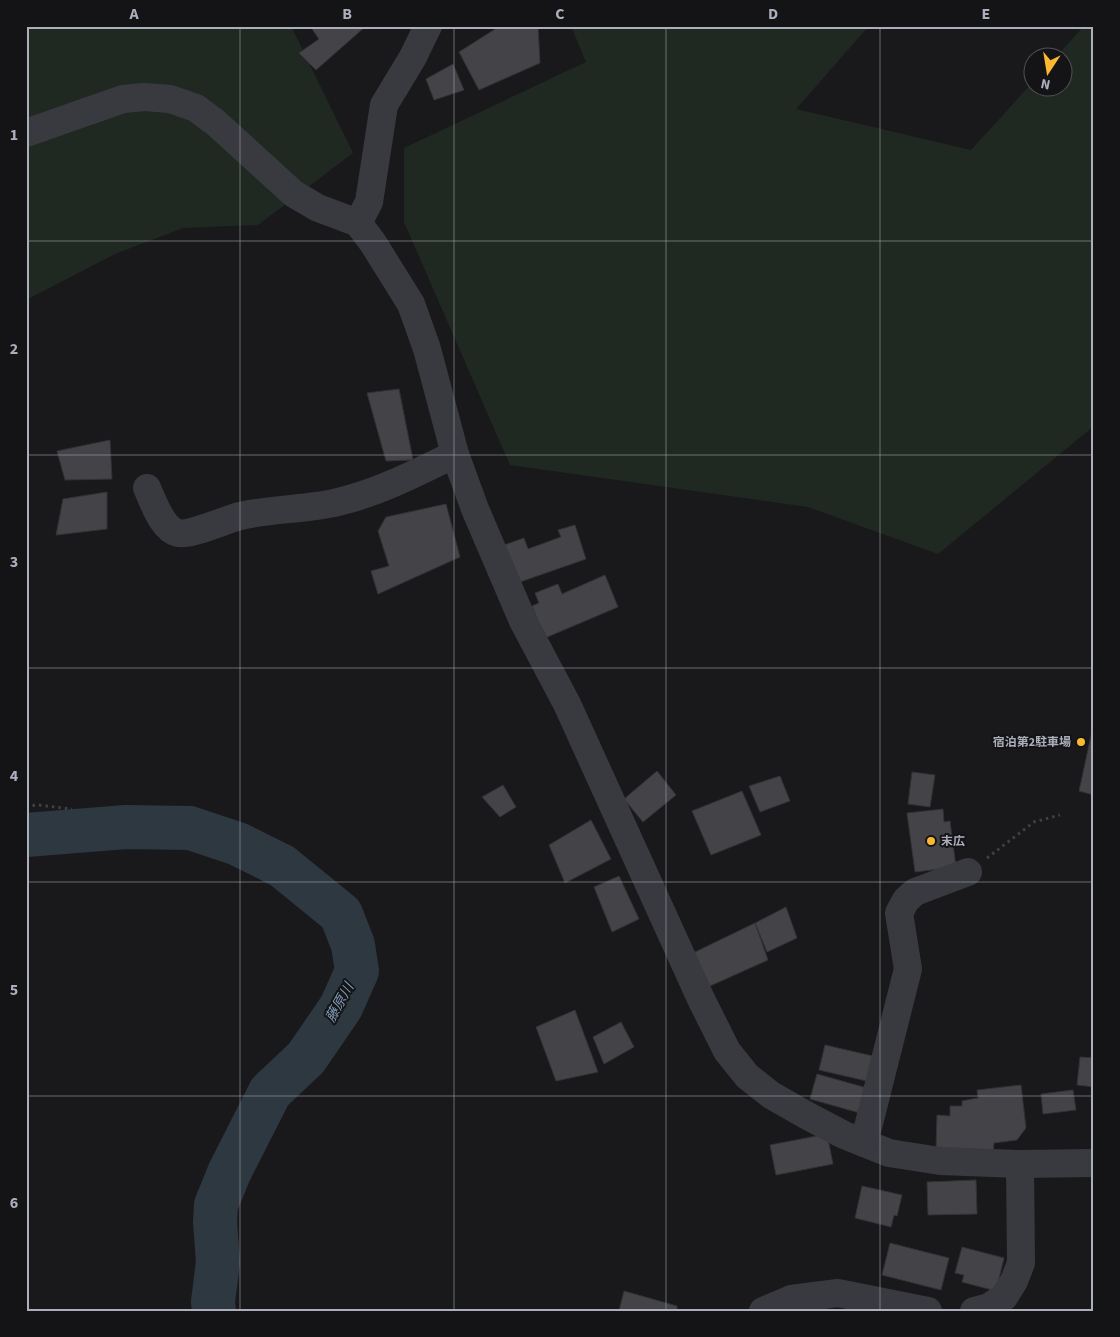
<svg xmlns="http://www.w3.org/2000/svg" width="1120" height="1337" font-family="'Source Sans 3','Noto Sans JP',sans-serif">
  <rect width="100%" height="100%" fill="#19191b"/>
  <g fill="#202921">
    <polygon points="26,26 291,26 353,153 258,225 183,228 115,254 26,300"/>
    <polygon points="571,26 869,26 796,109 971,150 1032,83 1032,88 1062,88 1062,58 1056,57 1084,26 1094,26 1094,426 938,554 808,507 510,465 404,222 404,148 586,62"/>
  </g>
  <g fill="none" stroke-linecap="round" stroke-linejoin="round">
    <polyline stroke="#2e3840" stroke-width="44" points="26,835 126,827 190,828 238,844 282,866 341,914 353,945 357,971 341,1007 306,1058 270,1092 229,1173 216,1205 215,1222 218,1262 213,1302 214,1311"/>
  </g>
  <g fill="#434348" stroke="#333237">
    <polygon points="310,26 366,26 316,70 299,53 319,39"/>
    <polygon points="500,26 538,26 540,63 479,90 459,52"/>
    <polygon points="453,64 464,90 434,100 426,79"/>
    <polygon points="399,389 413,460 386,461 367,393"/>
    <polygon points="110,440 112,479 65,480 57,451"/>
    <polygon points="107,492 107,529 56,535 63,499"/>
    <polygon points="446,504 460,557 378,594 371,571 389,566 378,531 386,517"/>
    <polygon points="575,525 586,559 517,583 504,545 524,538 528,549 561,537 558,530"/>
    <polygon points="605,575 618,607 545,638 532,606 539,603 535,593 558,584 562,594"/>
    <polygon points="1094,722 1094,795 1079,791"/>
    <polygon points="657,771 676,795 643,822 624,799"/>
    <polygon points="912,772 935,775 930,807 908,804"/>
    <polygon points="780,776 790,801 760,812 749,786"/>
    <polygon points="503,785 516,807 500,817 482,797"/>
    <polygon points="742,791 761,835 711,855 692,811"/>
    <polygon points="943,809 944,822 950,821 956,867 915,872 907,813"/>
    <polygon points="591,820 611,859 565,883 549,845"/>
    <polygon points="619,876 639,919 612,932 594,887"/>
    <polygon points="786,907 797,938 767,952 755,923"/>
    <polygon points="755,923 768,960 710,986 693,953"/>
    <polygon points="575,1010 598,1072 556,1081 536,1027"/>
    <polygon points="621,1022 634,1047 604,1064 593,1037"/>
    <polygon points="825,1045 877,1057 871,1082 819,1070"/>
    <polygon points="1080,1057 1094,1058 1094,1087 1077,1085"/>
    <polygon points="817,1074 867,1088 860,1113 810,1099"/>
    <polygon points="1021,1085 1026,1128 1017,1140 994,1143 993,1153 936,1150 937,1115 950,1116 950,1106 962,1106 962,1101 978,1098 977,1090"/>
    <polygon points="1073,1090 1076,1110 1043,1114 1041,1094"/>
    <polygon points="827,1134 833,1164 776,1175 770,1145"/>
    <polygon points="976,1180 977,1214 928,1215 927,1182"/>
    <polygon points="862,1186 902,1195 897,1216 894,1215 891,1227 855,1218"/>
    <polygon points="890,1243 949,1258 941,1290 882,1275"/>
    <polygon points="962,1247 1004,1258 996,1291 962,1282 964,1275 955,1273"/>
    <polygon points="624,1291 677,1306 677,1311 619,1311"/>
  </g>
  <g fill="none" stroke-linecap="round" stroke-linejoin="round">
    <g stroke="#3f4147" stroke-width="3" stroke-dasharray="2.5 4" stroke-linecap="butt">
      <polyline points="26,806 38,805 72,809"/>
      <polyline points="987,858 1034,822 1060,815"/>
    </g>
    <g stroke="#393a40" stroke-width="28">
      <polyline points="26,133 123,99 144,97 170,99 196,108 216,123 294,194 318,208 358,223 373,243 411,304 427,349 455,454 475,509 523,621 567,704 701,999 727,1051 747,1076 771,1095 806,1115 844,1135 889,1153 940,1161 1020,1164 1094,1163"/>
      <polyline points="358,223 369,202 384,105 413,57 428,26"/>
      <path d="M147,488c6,13 15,41 31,45 12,3 49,-14 62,-17 34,-8 69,-6 102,-15 40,-10 76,-29 113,-47"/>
      <polyline points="864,1143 908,969 899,913 906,900 915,892 968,872"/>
      <polyline points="763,1311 791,1299 838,1293 928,1311"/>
      <polyline points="974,1311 989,1307 1004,1297 1014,1281 1021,1263 1020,1164"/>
    </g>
  </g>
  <path fill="none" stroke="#aaafbb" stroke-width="1" stroke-opacity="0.55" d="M240,26v1285M454,26v1285M666,26v1285M880,26v1285M26,241h1068M26,455h1068M26,668h1068M26,882h1068M26,1096h1068"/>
  <g fill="#fbb930" stroke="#141316" stroke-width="2">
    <circle cx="1081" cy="742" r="5"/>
    <circle cx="931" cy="841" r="5"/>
  </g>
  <g text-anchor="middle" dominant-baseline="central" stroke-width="4" stroke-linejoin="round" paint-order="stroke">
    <g font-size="12" font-weight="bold" fill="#aaafbb" stroke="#141316" text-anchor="end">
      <text x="1071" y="742">宿泊第2駐車場</text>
      <text x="941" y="841" text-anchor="start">末広</text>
    </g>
    <g font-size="14" font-style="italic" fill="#809db7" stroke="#141316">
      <text transform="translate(340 1003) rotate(-61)">藤原川</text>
    </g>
  </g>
  <rect width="1120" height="1337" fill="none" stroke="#141316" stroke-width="55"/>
  <g transform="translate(1048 72) rotate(192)"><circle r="24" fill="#141316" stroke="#505158"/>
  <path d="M0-4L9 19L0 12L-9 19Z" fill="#fbb930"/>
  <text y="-8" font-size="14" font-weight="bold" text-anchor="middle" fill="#aaafbb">N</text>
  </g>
  <rect x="28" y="28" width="1064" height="1282" fill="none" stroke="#aaafbb" stroke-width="2"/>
  <g font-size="16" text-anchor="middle" font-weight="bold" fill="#aaafbb">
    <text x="134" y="19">A</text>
    <text x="347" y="19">B</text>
    <text x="560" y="19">C</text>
    <text x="773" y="19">D</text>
    <text x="986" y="19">E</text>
    <text x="14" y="140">1</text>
    <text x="14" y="354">2</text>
    <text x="14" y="567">3</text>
    <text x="14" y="781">4</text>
    <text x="14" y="995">5</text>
    <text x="14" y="1208">6</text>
  </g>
</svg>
